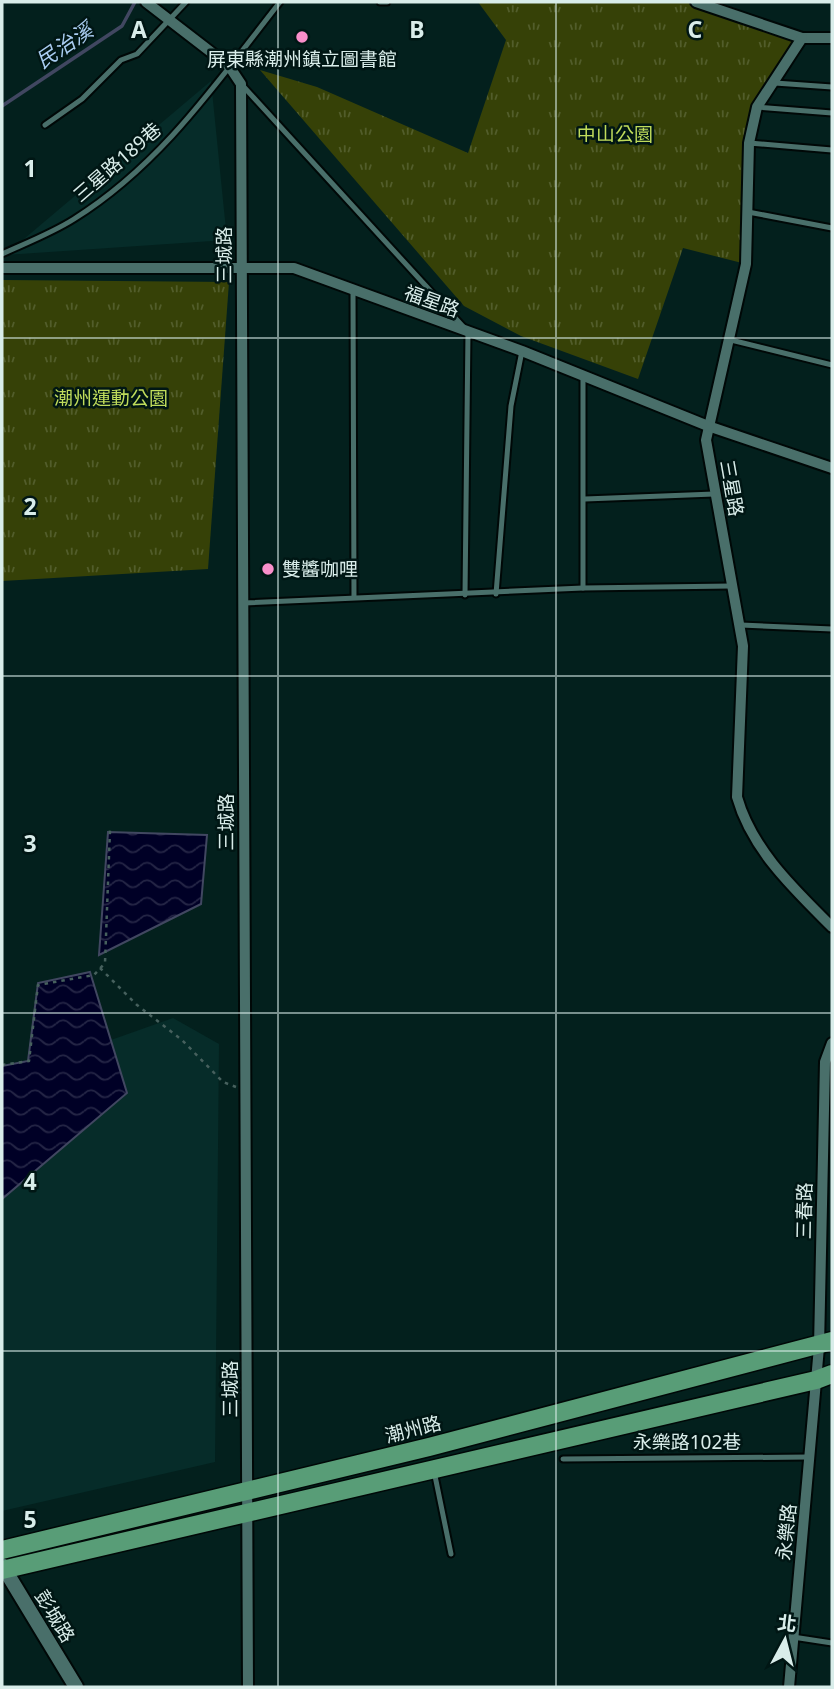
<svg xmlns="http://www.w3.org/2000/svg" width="834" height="1689" font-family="'Noto Sans','Noto Sans TC',sans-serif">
  <defs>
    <pattern id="park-tufts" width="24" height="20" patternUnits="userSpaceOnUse" patternTransform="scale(1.75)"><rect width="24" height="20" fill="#364107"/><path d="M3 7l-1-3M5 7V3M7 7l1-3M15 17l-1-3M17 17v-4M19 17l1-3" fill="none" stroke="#525d2b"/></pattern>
    <pattern id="water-waves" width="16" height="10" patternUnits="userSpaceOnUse" patternTransform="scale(1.75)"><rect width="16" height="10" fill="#000026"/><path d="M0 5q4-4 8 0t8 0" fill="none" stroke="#252646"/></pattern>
  </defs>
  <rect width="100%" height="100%" fill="#03201d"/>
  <g fill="#062c29">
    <polygon points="211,81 227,240 5,255"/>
    <polygon points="173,1018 219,1044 215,1462 2,1511 2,1199 127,1094 111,1040"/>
  </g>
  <g fill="url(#park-tufts)">
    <polygon points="478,2 703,2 802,38 757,107 749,143 746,264 683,248 638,379 521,336 464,306 260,70 317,87 468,153 506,40"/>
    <polygon points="2,280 229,282 208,569 2,581"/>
  </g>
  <g fill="url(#water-waves)" stroke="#414761" stroke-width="2">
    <polygon points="108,832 207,835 201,904 99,955"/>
    <polygon points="90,972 127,1093 2,1199 2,1066 28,1061 38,983"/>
  </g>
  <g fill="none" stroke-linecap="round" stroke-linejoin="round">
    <polyline stroke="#414761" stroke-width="3.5" points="2,106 122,26 135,2"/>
    <defs>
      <g id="service">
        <polyline points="380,2 387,2"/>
        <polyline points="775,83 832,87"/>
        <polyline points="243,86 468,332 465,595"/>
        <polyline points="757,107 832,113"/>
        <polyline points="45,125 82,99 121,60 137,54 186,2"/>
        <polyline points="749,143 832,150"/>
        <polyline points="748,212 832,228"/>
        <path d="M2,254c24,-11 50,-21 72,-35 87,-54 144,-138 206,-217"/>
        <polyline points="353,290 354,597"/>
        <polyline points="731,340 832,365"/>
        <polyline points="585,499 714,494"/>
        <polyline points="583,588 583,378"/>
        <polyline points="496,594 511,406 522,351"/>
        <polyline points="244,603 583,588 731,586"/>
        <polyline points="741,625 832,629"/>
        <polyline points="563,1459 808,1457"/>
        <polyline points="434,1471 451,1554"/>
        <polyline points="793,1637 832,1643"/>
      </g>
      <g id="minor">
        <polyline points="146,2 229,66 241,84 248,1687"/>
        <polyline points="696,2 802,38 832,38"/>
        <path d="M802,38l-45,69 -8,36 -3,121 -40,176 37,206 -6,151c15,53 57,92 95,130"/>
        <polyline points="2,268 294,268 522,351 708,426 832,468"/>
        <polyline points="789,1687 819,1347 825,1062 832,1043"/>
      </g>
      <polyline id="tertiary" points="2,1565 76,1687"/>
      <g id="primary">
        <polyline points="2,1550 429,1447 832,1341"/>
        <polyline points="2,1570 816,1380 832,1374"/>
      </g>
    </defs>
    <use href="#service" stroke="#000807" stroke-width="9"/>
    <use href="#minor" stroke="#000807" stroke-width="14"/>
    <use href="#tertiary" stroke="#000807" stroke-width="18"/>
    <use href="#primary" stroke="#000807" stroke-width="21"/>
    <g stroke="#46605d" stroke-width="2.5" stroke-dasharray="3.5 5" stroke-linecap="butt">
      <polyline points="100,968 137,1005 182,1040 223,1082 236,1087"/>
      <polyline points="2,1065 29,1061 38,985 94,975 105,963 110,829"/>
    </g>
    <use href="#service" stroke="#496f6a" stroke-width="5"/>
    <use href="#minor" stroke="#496f6a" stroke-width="10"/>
    <use href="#tertiary" stroke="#496f6a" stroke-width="14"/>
    <use href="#primary" stroke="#589d77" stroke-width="18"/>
  </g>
  <path fill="none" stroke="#d9edea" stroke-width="2" stroke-opacity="0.55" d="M278,2v1685M556,2v1685M2,338h830M2,676h830M2,1013h830M2,1351h830"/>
  <g fill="#f98fca" stroke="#001614" stroke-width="2.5">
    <circle cx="302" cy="37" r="7"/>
    <circle cx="268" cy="569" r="7"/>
  </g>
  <g text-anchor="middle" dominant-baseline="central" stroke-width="5" stroke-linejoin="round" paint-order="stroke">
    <g font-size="19" fill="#d9edea" stroke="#001614">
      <text x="302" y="59">屏東縣潮州鎮立圖書館</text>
      <text x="282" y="569" text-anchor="start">雙醬咖哩</text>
    </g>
    <g font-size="19" fill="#bfdc5b" stroke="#001614">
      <text x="615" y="134">中山公園</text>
      <text x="111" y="398">潮州運動公園</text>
    </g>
    <g font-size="19" fill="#d9edea" stroke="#001614">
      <text transform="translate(117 162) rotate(-41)">三星路189巷</text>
      <text transform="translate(224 255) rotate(-90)">三城路</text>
      <text transform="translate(432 301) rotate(20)">福星路</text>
      <text transform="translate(732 488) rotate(80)">三星路</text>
      <text transform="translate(226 822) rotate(-90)">三城路</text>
      <text transform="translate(804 1211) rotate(-89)">三春路</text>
      <text transform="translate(230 1389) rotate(-90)">三城路</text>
      <text transform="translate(413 1429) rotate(-14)">潮州路</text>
      <text x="687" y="1442">永樂路102巷</text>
      <text transform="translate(786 1532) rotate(-84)">永樂路</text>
      <text transform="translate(55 1616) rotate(59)">彭城路</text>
    </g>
    <g font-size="21" font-style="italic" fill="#a9ccf0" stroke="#001614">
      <text transform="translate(64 45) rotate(-34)">民治溪</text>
    </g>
  </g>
  <g font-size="23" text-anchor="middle" font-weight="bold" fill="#d9edea" stroke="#001614" stroke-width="5" stroke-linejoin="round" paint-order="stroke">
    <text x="139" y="38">A</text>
    <text x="417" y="38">B</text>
    <text x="695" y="38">C</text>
    <text x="30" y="177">1</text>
    <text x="30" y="515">2</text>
    <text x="30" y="852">3</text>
    <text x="30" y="1190">4</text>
    <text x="30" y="1528">5</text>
  </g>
  <rect width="834" height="1689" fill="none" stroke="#d9edea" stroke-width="7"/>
  <g transform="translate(785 1640) rotate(7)" stroke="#001614" stroke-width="5" paint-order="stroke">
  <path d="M0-5L12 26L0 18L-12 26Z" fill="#d9edea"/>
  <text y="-10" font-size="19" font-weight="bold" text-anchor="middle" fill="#d9edea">北</text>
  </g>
</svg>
